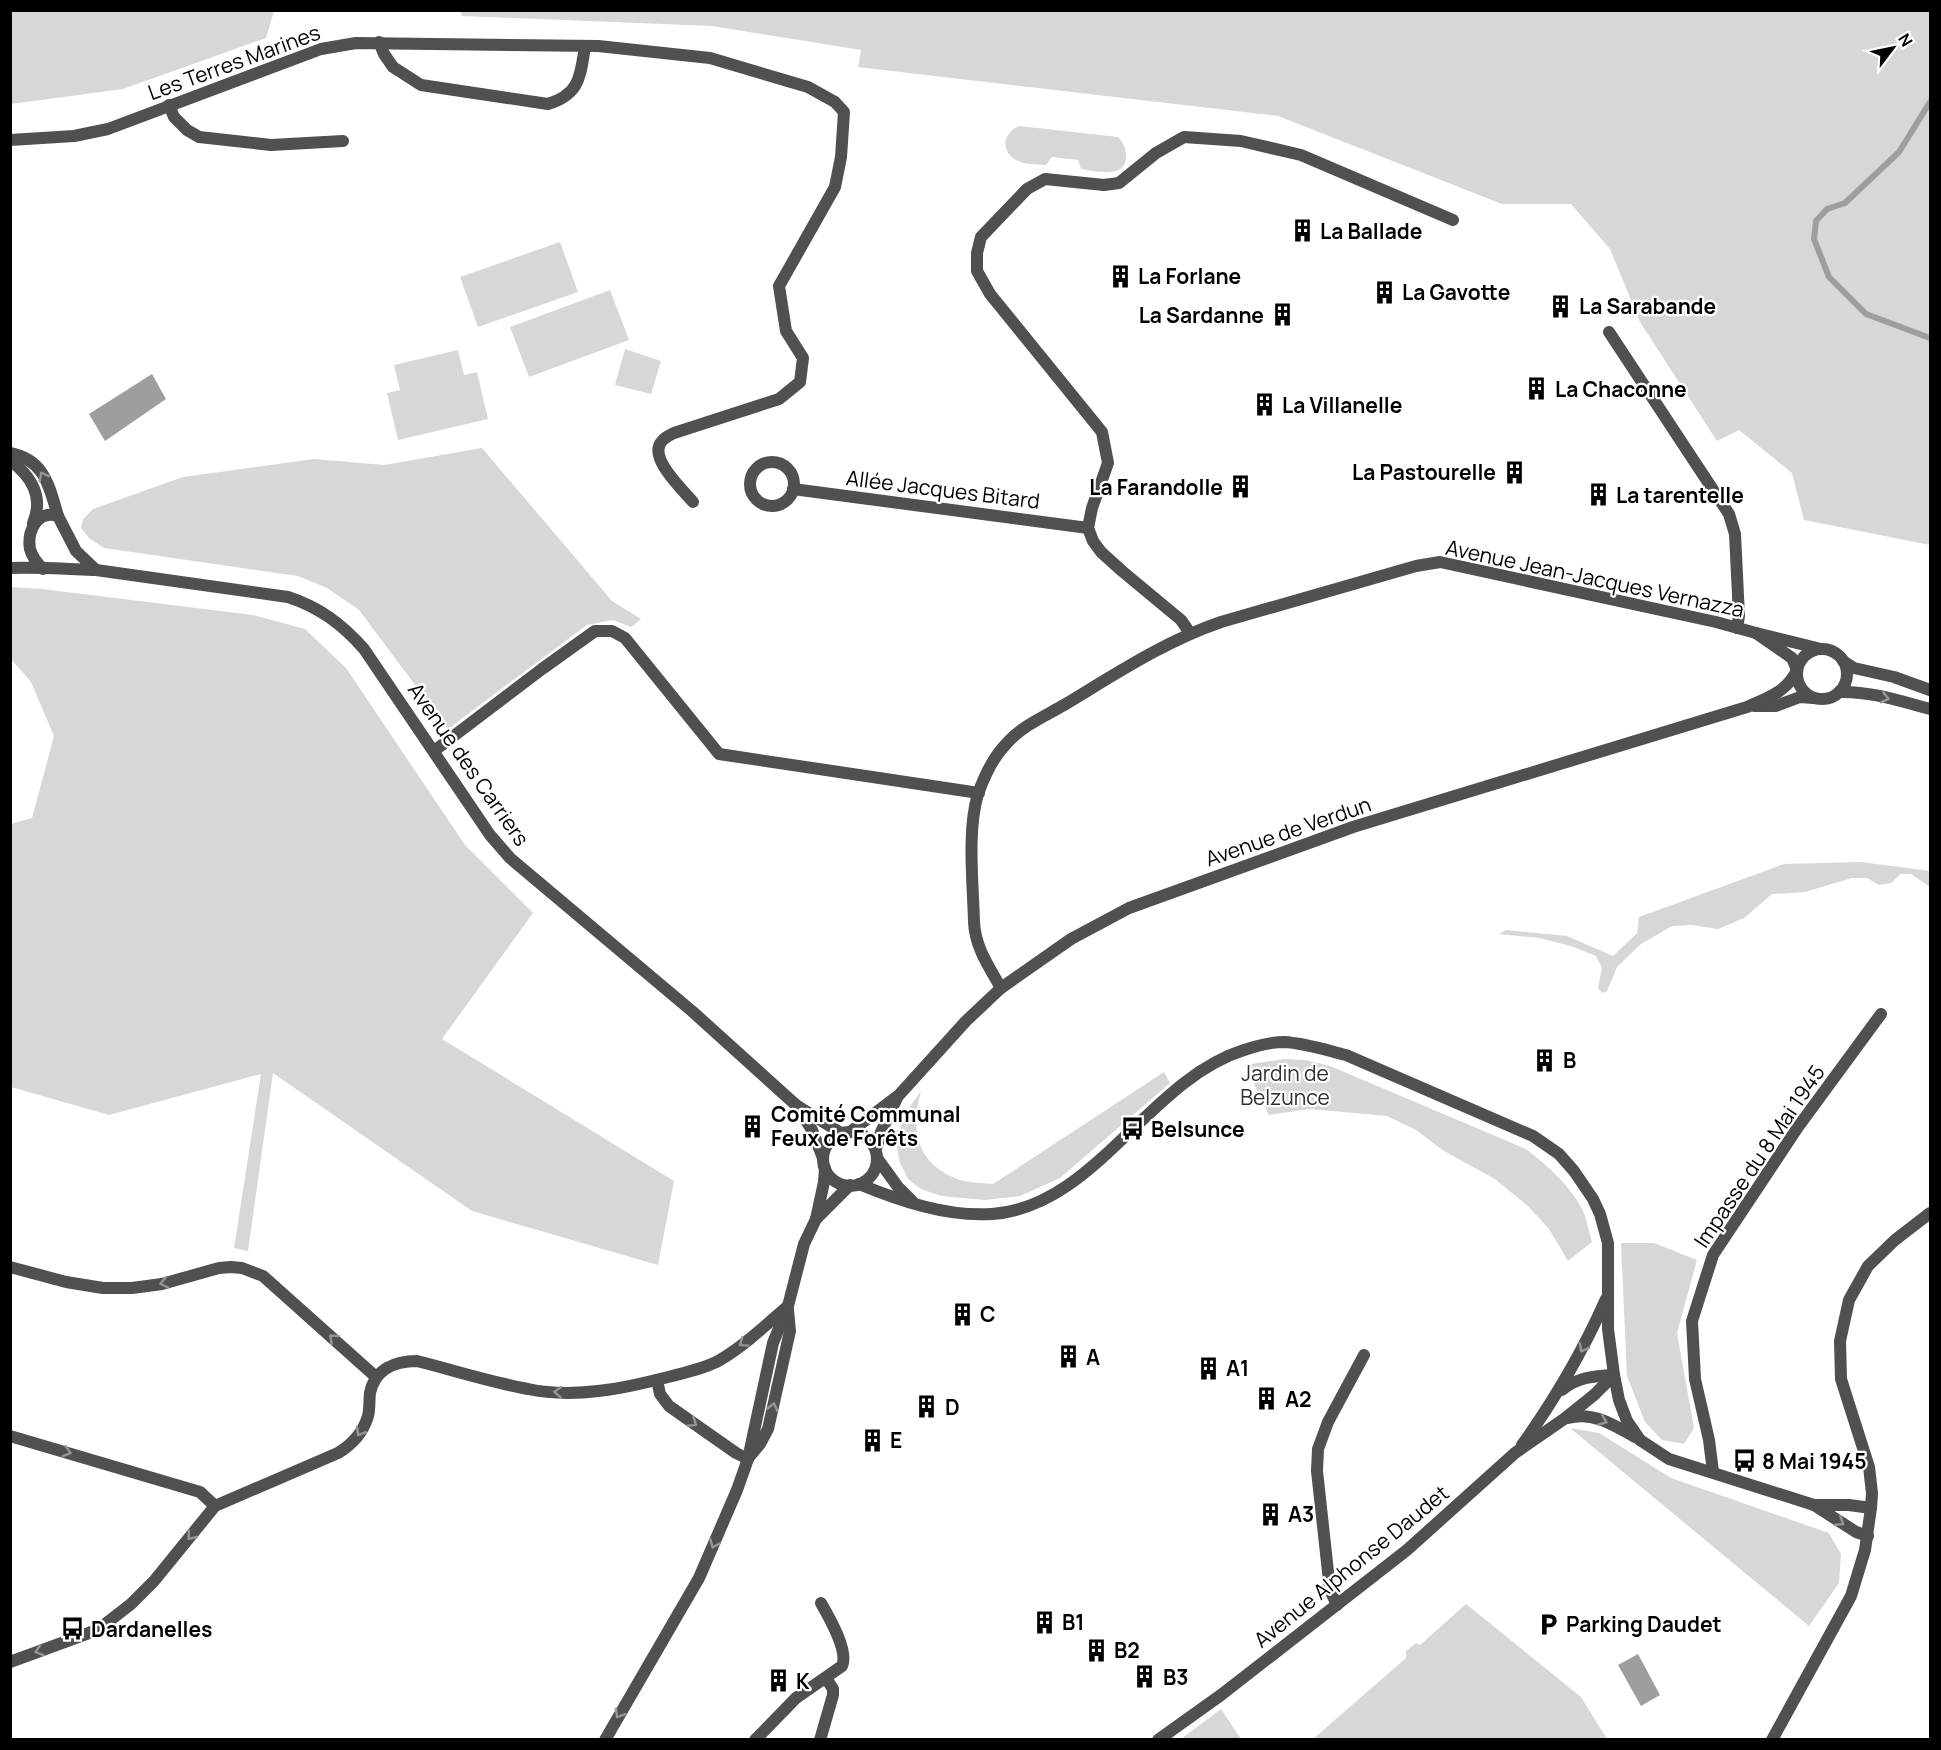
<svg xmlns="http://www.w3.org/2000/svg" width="1941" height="1750" font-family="Manrope,sans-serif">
  <rect width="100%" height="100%" fill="#fff"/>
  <g fill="#d7d7d7">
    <polygon points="10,11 11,10 274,11 266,38 123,89 11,104"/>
    <polygon points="460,11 1930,11 1930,545 1804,520 1792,473 1739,430 1717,441 1640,322 1610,249 1571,204 1502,204 1278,116 858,67 861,50 712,26 462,16"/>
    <path d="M1019,126l99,11c5,6 9,12 8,21 -2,21 -30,13 -45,11l-3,-9 -26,-3 -6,8c-9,-1 -22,0 -30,-5 -16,-9 -13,-27 3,-34z"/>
    <polygon points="560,242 578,292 478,327 460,277"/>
    <polygon points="610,290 629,340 529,377 510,327"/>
    <polygon points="625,349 661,361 651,394 615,385"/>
    <polygon points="458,350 464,375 477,372 488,419 398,440 387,393 400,390 394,365"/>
    <polygon points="482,448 612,601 641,619 631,627 613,620 587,625 448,729 359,610 327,588 298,576 104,548 89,538 81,528 83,519 93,509 183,477 314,459 384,465"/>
    <polygon points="11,587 42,589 253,615 305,629 346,668 465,845 533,913 442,1039 674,1181 658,1265 472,1211 273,1073 248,1251 234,1248 261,1074 109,1115 11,1087 11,824 32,818 54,736 31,682 11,659"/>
    <polygon points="1861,862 1930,871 1930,887 1911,874 1901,874 1891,883 1879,885 1867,878 1852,878 1805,892 1772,894 1744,918 1718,929 1692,925 1672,926 1641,944 1617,967 1607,991 1602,993 1598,988 1602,968 1596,956 1574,947 1540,938 1499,934 1506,930 1567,936 1613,956 1637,933 1639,917 1784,864"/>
    <path d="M1284,1059l22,1 24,6 196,83c22,17 44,36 57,62 4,9 6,21 9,31l-24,19 -19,-32 -20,-22 -34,-28 -51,-28 -28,-21 -29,-14 -77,-7 -41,6 -24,-50z"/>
    <path d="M1164,1072l6,11 -110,95 -40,18 -35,4 -44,-4 -20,-7 -13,-10 -8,-16 -4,-21 5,-17 8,-17 12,-17c-10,38 -6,70 34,87 11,5 26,5 38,6z"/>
    <polygon points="1621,1243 1654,1243 1697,1260 1677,1333 1694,1428 1684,1444 1662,1440 1645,1422 1627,1376"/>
    <polygon points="1570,1428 1599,1433 1671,1478 1829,1533 1841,1554 1839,1583 1809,1626"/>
    <polygon points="1466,1604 1581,1697 1607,1739 1313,1739 1406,1658 1406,1651 1416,1643 1420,1645"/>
    <polygon points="1221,1709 1241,1739 1181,1739"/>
  </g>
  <g fill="#9e9e9e">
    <polygon points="152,374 166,399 105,441 89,414"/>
    <polygon points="1638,1654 1660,1695 1641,1706 1618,1665"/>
  </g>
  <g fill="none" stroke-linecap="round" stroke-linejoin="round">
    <polyline stroke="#9e9e9e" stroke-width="6" points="1930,102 1899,152 1845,203 1827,209 1816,221 1814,239 1829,277 1866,314 1930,338"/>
    <g stroke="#505050" stroke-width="12">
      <path d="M379,42l5,12 9,13 28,18 127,19c33,-10 32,-29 37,-57"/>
      <polyline points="169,105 174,117 187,130 199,137 271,145 343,141"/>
      <path d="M10,140l64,-4 34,-7 213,-80 35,-6 242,3 112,12 98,29 27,15 9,10 -3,45 -6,30 -56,99 7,45 17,27 -3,24 -21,17 -105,34c-4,2 -9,4 -12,8 -15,16 21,49 31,61"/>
      <polyline points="1609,332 1729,514 1735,534 1739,616 1737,628"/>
      <path d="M10,453c35,7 39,33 48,63"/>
      <path d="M10,460c22,17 34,37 23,63"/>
      <circle cx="772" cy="484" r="22"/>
      <polyline points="793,489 1088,528"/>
      <path d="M10,568c29,-1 58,1 86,2l-20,-19 -18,-35c-21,-7 -31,16 -28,33 2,8 7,14 13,20"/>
      <path d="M96,570l192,27c31,10 54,27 76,52l126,186 20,23 183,154 103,93"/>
      <polyline points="1190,633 1181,620 1122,571 1101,552 1093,541 1088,528 1092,508 1108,463 1102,432 990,294 977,271 977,253 981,237 1027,189 1045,179 1104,185 1119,183 1156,153 1184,137 1241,141 1301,155 1453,220"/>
      <circle cx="1822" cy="674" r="25"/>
      <polyline points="1843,661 1854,668 1894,677 1930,690"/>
      <polyline points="1797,670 1792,658 1756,633 1821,649"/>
      <path d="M1839,692c31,-1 61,9 91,17"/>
      <polyline points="1754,706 1776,706 1800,697 1813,698"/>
      <polyline points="434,751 542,669 595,631 612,631 625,638 719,754 979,793"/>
      <path d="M1001,988c-12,-21 -26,-41 -27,-66 -1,-39 -7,-92 4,-128 6,-17 16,-38 29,-51 15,-17 38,-27 57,-38 50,-30 101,-64 157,-83l195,-56 24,-4 276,60 40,11"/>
      <path d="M850,1132l49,-37 67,-74 35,-33 70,-49 58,-31 224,-81 394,-120c20,-9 40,-15 50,-37"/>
      <circle cx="850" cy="1159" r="27"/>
      <polyline points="876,1149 881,1132 897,1098"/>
      <polyline points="823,1158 812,1130 796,1105 841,1133"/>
      <polyline points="877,1158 898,1187 912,1201"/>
      <polyline points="825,1168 824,1182 816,1219 850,1185"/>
      <path d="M859,1184c41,17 88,33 133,30 103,-7 156,-134 252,-164 12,-4 27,-8 40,-8 21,1 42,8 62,13l187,81 26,18 15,17 19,28 7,15 8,29v86l6,46 5,25 8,21 13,19 29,19 145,46 42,27 12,4"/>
      <polyline points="10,1267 66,1282 103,1288 132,1288 162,1284 219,1268 231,1267 242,1268 263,1276 376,1377"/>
      <polyline points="657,1380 660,1394 669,1406 736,1453 748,1459"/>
      <path d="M1562,1390c15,-13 33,-14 52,-15"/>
      <path d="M1568,1418c25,-7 46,7 67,19"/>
      <polyline points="10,1436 200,1492 215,1506"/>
      <path d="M1522,1445c33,-46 61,-94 84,-146"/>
      <polyline points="750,1456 760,1444 768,1429 790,1331 788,1310"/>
      <polyline points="1713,1472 1709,1440 1695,1379 1692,1321 1713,1255 1798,1127 1881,1014"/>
      <polyline points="1814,1505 1849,1505 1871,1508"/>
      <polyline points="1337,1605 1330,1590 1317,1471 1318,1449 1328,1422 1364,1355"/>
      <path d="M10,1662l79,-29 15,-8 27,-21 23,-23 61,-75 123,-53c15,-9 25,-20 30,-37 2,-7 1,-16 2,-23 5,-24 25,-32 47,-32 36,9 73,21 111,28 47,10 98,-1 144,-13 16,-4 34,-8 48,-16 25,-15 46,-35 68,-54"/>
      <polyline points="605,1740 699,1578 737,1490 748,1459 773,1343 788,1306 804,1244 816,1219"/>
      <path d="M755,1740l41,-42 46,-32c7,-15 -13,-49 -21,-63"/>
      <polyline points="820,1740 833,1695 833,1689 826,1678"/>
      <polyline points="1158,1740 1221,1695 1407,1550 1515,1453 1564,1419 1594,1395 1614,1375"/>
      <polyline points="1772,1740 1851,1596 1865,1550 1871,1508 1872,1493 1869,1467 1841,1379 1840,1341 1849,1300 1868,1266 1895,1240 1930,1213"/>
    </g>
  </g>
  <defs><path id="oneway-chevron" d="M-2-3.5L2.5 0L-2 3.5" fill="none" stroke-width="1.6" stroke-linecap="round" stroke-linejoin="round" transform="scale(1.5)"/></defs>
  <g stroke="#969696">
    <use href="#oneway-chevron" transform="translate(43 476) rotate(-119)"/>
    <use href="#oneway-chevron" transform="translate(1885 698) rotate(14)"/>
    <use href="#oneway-chevron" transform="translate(164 1283) rotate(168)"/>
    <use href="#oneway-chevron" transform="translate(333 1338) rotate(-138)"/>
    <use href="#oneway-chevron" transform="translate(743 1343) rotate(145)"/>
    <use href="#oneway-chevron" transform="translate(1583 1348) rotate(118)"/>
    <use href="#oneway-chevron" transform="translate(558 1392) rotate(-178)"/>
    <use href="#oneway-chevron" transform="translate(773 1407) rotate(-77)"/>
    <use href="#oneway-chevron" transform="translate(1603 1421) rotate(22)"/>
    <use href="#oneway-chevron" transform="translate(693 1423) rotate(35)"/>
    <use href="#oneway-chevron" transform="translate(360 1432) rotate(121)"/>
    <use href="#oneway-chevron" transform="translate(67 1452) rotate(16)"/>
    <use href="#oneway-chevron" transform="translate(1840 1522) rotate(32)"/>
    <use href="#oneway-chevron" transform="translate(191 1536) rotate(129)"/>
    <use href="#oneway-chevron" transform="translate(714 1544) rotate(113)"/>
    <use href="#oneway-chevron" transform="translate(39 1651) rotate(162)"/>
    <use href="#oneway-chevron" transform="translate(619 1714) rotate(120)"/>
  </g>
  <defs>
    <symbol id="building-bare" viewBox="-9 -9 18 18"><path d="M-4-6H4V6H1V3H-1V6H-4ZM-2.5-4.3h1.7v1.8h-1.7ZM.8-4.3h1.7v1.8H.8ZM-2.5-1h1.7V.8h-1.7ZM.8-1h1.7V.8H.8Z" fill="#000" stroke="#fff" stroke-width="2.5" paint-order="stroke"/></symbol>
    <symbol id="bus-bare" viewBox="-9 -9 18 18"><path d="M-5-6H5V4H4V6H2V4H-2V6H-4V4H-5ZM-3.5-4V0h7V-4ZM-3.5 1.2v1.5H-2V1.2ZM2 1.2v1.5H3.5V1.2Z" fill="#000" stroke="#fff" stroke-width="2.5" paint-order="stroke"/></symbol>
    <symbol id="parking-bare" viewBox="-9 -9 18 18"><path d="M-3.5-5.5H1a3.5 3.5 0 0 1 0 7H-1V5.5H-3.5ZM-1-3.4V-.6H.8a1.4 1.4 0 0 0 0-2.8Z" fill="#000" stroke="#fff" stroke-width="2.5" paint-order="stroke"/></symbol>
  </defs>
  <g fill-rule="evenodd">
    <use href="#building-bare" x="1286" y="214" width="33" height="33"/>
    <use href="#building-bare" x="1104" y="260" width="33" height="33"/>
    <use href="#building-bare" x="1368" y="276" width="33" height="33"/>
    <use href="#building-bare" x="1544" y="290" width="33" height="33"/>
    <use href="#building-bare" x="1266" y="298" width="33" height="33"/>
    <use href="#building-bare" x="1520" y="372" width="33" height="33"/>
    <use href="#building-bare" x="1248" y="388" width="33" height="33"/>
    <use href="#building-bare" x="1498" y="456" width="33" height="33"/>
    <use href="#building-bare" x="1224" y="470" width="33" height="33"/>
    <use href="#building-bare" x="1582" y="478" width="33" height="33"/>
    <use href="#building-bare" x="1528" y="1044" width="33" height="33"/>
    <use href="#building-bare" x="736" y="1110" width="33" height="33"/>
    <use href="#bus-bare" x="1116" y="1112" width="33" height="33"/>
    <use href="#building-bare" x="946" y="1298" width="33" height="33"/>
    <use href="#building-bare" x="1052" y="1340" width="33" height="33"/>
    <use href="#building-bare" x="1192" y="1352" width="33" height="33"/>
    <use href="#building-bare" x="1250" y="1382" width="33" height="33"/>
    <use href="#building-bare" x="910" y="1390" width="33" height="33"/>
    <use href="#building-bare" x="856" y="1424" width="33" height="33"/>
    <use href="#bus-bare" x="1728" y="1444" width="33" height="33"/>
    <use href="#building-bare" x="1254" y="1498" width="33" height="33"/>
    <use href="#building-bare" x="1028" y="1606" width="33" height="33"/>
    <use href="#parking-bare" x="1532" y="1608" width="33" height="33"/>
    <use href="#bus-bare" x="56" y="1612" width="33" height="33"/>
    <use href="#building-bare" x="1080" y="1634" width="33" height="33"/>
    <use href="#building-bare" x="1128" y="1660" width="33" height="33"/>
    <use href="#building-bare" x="762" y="1664" width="33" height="33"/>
  </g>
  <g text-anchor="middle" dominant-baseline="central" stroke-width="4.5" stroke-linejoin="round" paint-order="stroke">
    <g font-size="21" fill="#000" stroke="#fff">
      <text transform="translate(234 62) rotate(-20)">Les Terres Marines</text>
      <text transform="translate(943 489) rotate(7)">Allée Jacques Bitard</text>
      <text transform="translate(1595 578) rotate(12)">Avenue Jean-Jacques Vernazza</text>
      <text transform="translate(469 764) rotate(55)">Avenue des Carriers</text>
      <text transform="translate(1288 831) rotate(-19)">Avenue de Verdun</text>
      <text transform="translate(1759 1156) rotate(-56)">Impasse du 8 Mai 1945</text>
      <text transform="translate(1351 1566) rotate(-39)">Avenue Alphonse Daudet</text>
    </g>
    <g font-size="21" font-weight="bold" fill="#000" stroke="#fff" text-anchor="start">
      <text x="1320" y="231">La Ballade</text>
      <text x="1138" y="276">La Forlane</text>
      <text x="1402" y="292">La Gavotte</text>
      <text x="1579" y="306">La Sarabande</text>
      <text x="1264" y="315" text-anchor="end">La Sardanne</text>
      <text x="1555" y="389">La Chaconne</text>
      <text x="1282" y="405">La Villanelle</text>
      <text x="1496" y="472" text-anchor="end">La Pastourelle</text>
      <text x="1223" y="487" text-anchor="end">La Farandolle</text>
      <text x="1616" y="495">La tarentelle</text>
      <text x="1563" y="1060">B</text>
      <text x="771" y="1114">Comité Communal<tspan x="771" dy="24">Feux de Forêts</tspan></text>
      <text x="1151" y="1129">Belsunce</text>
      <text x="980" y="1314">C</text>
      <text x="1086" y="1357">A</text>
      <text x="1226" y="1368">A1</text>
      <text x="1285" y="1399">A2</text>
      <text x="945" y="1407">D</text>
      <text x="890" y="1440">E</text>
      <text x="1762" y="1461">8 Mai 1945</text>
      <text x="1288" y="1514">A3</text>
      <text x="1062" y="1622">B1</text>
      <text x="1566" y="1624">Parking Daudet</text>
      <text x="91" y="1629">Dardanelles</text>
      <text x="1114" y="1650">B2</text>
      <text x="1163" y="1677">B3</text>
      <text x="796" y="1681">K</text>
    </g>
    <g font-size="21" fill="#2e2e2e" stroke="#fff">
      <text x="1285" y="1073">Jardin de<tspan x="1285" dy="24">Belzunce</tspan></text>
    </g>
  </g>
  <rect width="1941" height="1750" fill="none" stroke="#000000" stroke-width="24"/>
  <g transform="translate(1893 48) rotate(58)" stroke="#ffffff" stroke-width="4.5" paint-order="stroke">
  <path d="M0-4.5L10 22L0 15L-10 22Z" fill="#000000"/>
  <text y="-9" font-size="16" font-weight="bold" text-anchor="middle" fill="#000000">N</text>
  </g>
</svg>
